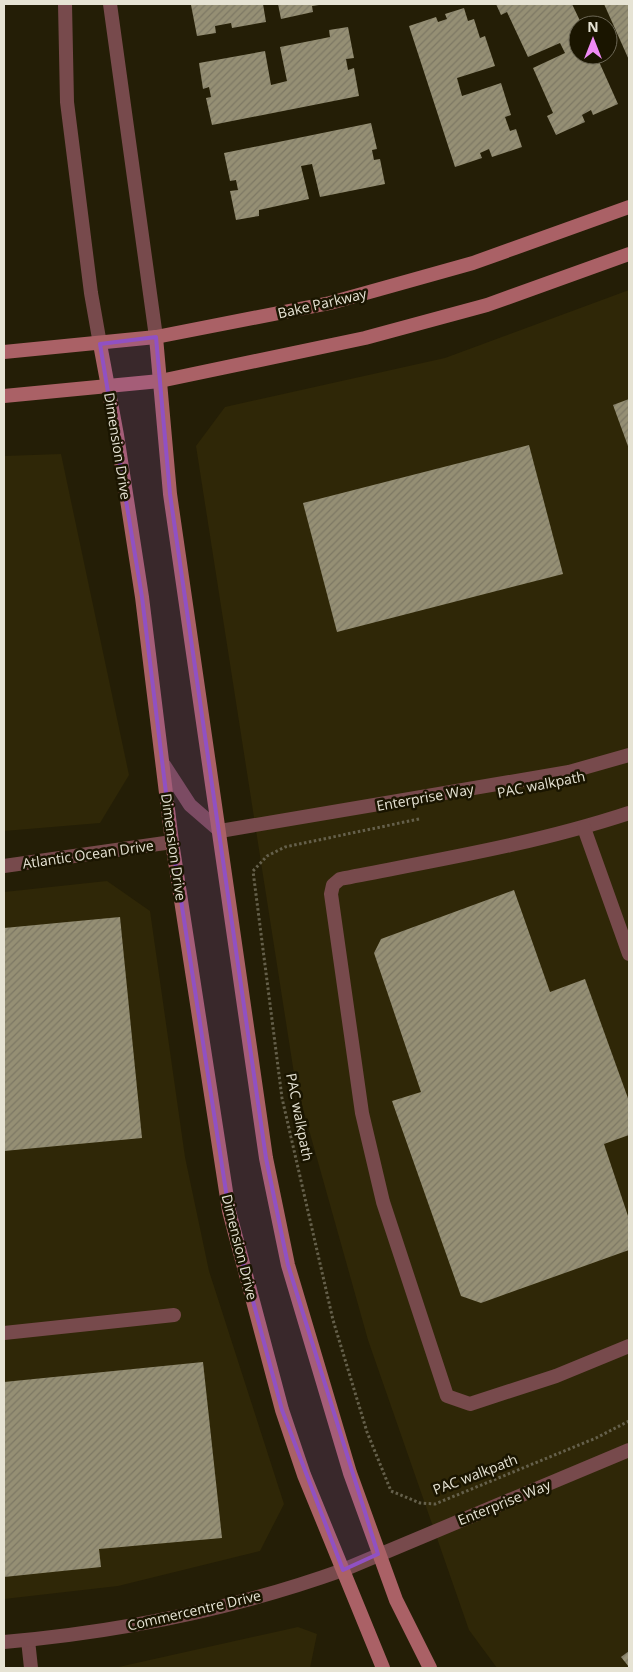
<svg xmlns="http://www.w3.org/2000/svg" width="633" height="1672" font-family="'Open Sans',sans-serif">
  <defs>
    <pattern id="building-hatch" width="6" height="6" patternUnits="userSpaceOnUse" patternTransform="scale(1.25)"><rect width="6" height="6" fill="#958f74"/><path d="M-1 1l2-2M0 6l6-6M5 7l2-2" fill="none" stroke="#7d7864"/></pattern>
  </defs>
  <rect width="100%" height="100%" fill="#241e06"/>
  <g fill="#2f2707">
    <polygon points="629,290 629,1668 497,1668 469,1630 368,1340 295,1080 196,446 225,407 445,358"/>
    <polygon points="61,454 129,775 100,823 4,831 4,456"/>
    <polygon points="107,881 150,911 185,1157 209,1271 284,1504 260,1551 118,1586 4,1599 4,892"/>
    <polygon points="298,1627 317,1634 310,1668 114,1668"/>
  </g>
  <g fill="url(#building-hatch)">
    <polygon points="199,4 263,4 266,22 232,28 231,23 215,26 216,33 197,36 191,5"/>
    <polygon points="278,4 319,4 319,5 312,6 313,12 281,19"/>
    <polygon points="496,4 572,4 582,25 578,25 578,55 596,55 618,104 593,115 591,110 582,115 585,122 556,135 547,116 553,113 533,68 565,53 560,43 528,57 507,12 501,15"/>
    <polygon points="604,4 629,4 629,60"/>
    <polygon points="464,8 468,21 474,19 480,38 485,36 495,66 457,78 462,96 501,83 511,115 505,117 510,131 516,129 522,147 492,157 489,149 480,153 482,158 455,167 409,26 436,17 438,22 447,19 445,14"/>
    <polygon points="348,27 354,58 346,59 348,70 354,68 359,96 212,125 206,98 211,97 209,87 203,89 199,63 265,51 271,85 287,81 280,47 330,37 329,30"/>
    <polygon points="371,123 377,149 372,150 374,160 380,159 385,184 320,197 312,164 301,166 309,199 259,210 259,216 236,220 230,191 238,190 236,180 230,181 224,153"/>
    <polygon points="629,399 629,449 613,405"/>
    <polygon points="529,445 563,574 337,632 303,503"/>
    <polygon points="514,890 550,992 585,979 629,1101 629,1135 604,1144 629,1219 629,1250 481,1303 461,1296 392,1101 421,1092 374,953 381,939"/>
    <polygon points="120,917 142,1138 4,1151 4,928"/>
    <polygon points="203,1362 222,1538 99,1549 101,1567 4,1577 4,1382"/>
    <polygon points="629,1651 629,1667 621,1657"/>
  </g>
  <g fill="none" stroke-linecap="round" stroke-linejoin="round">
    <polyline stroke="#65604b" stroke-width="3" stroke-dasharray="2.5 2.5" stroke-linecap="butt" points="419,819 285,847 267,856 253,871 282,1098 333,1320 367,1432 391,1491 420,1503 435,1504 596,1438 629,1421"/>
    <g stroke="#774a4c" stroke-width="14">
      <path d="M629,813c-94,31 -192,47 -289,66l-7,6 -2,9 31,219 21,89 64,194 23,8 86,-28 73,-30"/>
      <polyline points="584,828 629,954"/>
      <polyline points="4,1333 174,1315"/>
      <polyline points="28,1640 31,1668"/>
    </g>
    <g stroke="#774a4c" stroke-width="14">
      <polyline points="65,4 67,102 91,293 100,344"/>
      <polyline points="110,4 156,337"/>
      <polyline points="164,765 190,805 220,831 569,772 629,755"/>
      <polyline points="4,866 172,842"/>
      <path d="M4,1642c115,-10 230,-33 339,-72l286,-120"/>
    </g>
    <g stroke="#aa6166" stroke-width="14">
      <polyline points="156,337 170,494 266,1158 288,1265 350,1473 396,1600 430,1668"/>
      <polyline points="100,344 117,435 142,597 172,842 229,1211 282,1410 304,1475 383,1668"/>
      <polyline points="4,352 156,337 330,303 473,263 629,207"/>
      <polyline points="4,396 160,381 365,338 487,305 629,254"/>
    </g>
  </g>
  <path fill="#9051c3" fill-opacity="0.2" stroke="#9051c3" stroke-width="4" stroke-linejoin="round" d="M156,337l14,157 96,664 22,107 90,289 -35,16 -61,-160 -53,-199 -57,-369 -30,-245 -42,-253z"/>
  <g text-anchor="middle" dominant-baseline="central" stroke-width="5" stroke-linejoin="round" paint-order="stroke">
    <g font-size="14" fill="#e6e3d4" stroke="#1a1500">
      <text transform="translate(322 303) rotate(-13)">Bake Parkway</text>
      <text transform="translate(118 446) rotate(81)">Dimension Drive</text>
      <text transform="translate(541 784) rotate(-11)">PAC walkpath</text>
      <text transform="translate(425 797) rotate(-10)">Enterprise Way</text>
      <text transform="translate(174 847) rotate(82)">Dimension Drive</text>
      <text transform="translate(88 854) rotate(-8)">Atlantic Ocean Drive</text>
      <text transform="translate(300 1117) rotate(79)">PAC walkpath</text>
      <text transform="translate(240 1247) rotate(76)">Dimension Drive</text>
      <text transform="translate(475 1474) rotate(-21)">PAC walkpath</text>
      <text transform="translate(504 1502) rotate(-22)">Enterprise Way</text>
      <text transform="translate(194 1610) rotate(-13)">Commercentre Drive</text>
    </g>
  </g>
  <rect width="633" height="1672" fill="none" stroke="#e6e3d4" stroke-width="10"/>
  <g transform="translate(593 40)"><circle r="24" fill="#1a1500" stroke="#6c6755"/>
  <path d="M0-4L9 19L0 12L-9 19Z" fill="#f18bf5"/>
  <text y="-8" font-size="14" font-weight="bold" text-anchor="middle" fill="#e6e3d4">N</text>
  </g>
</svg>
